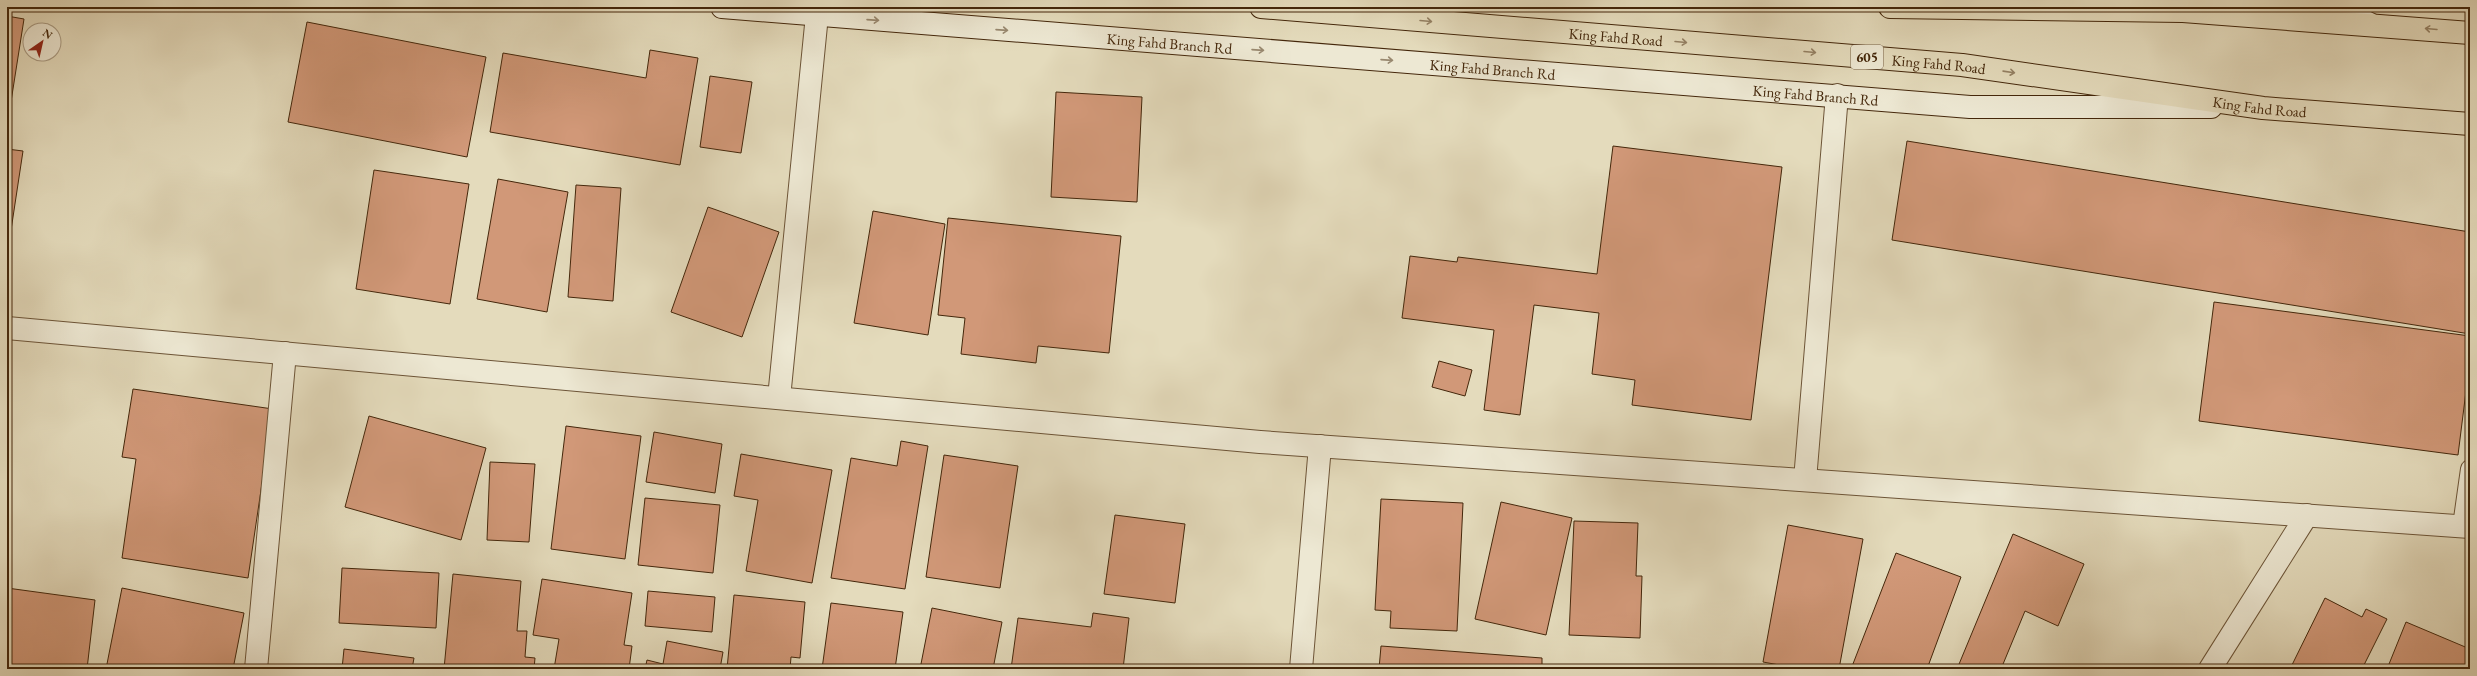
<svg xmlns="http://www.w3.org/2000/svg" width="2477" height="676" font-family="'EB Garamond',serif">
  <rect width="100%" height="100%" fill="#e4dbbc"/>
  <filter id="stains"><feTurbulence type="fractalNoise" baseFrequency=".005" numOctaves="4"/><feColorMatrix values="0 0 0 0 .2 0 0 0 0 .09 0 0 0 0 .02 0 0 0 .5 -.17"/></filter>
  <radialGradient id="worn" r=".72"><stop offset=".6" stop-color="#630" stop-opacity="0"/><stop offset="1" stop-color="#630" stop-opacity=".3"/></radialGradient>
  <g fill="#d19878" stroke="#44270b">
    <polygon points="7,16 24,19 7,127"/>
    <polygon points="307,22 486,57 467,157 288,122"/>
    <polygon points="650,50 698,58 680,165 490,132 503,53 646,78"/>
    <polygon points="710,76 752,82 741,153 700,147"/>
    <polygon points="1056,92 1142,97 1137,202 1051,197"/>
    <polygon points="1907,141 2470,232 2470,334 1892,240"/>
    <polygon points="1613,146 1782,167 1751,420 1632,405 1635,380 1592,374 1599,313 1534,305 1520,415 1484,410 1494,330 1402,318 1410,256 1457,262 1458,257 1597,274"/>
    <polygon points="7,149 23,151 8,250 7,250"/>
    <polygon points="374,170 469,184 450,304 356,289"/>
    <polygon points="498,179 568,192 547,312 477,299"/>
    <polygon points="576,185 621,188 613,301 568,297"/>
    <polygon points="708,207 779,232 742,337 671,312"/>
    <polygon points="873,211 945,224 928,335 854,323"/>
    <polygon points="948,218 1121,236 1109,353 1038,346 1036,363 961,354 965,318 938,315"/>
    <polygon points="2214,302 2470,336 2470,359 2458,455 2199,421"/>
    <polygon points="1439,361 1472,370 1465,396 1432,387"/>
    <polygon points="133,389 273,409 248,578 122,558 136,459 122,457"/>
    <polygon points="369,416 486,448 461,540 345,507"/>
    <polygon points="566,426 641,436 625,559 551,549"/>
    <polygon points="654,432 722,444 715,493 646,482"/>
    <polygon points="901,441 928,446 905,589 831,578 851,458 897,466"/>
    <polygon points="741,454 832,470 812,583 746,571 758,500 734,496"/>
    <polygon points="944,455 1018,466 1000,588 926,577"/>
    <polygon points="490,462 535,464 529,542 487,540"/>
    <polygon points="645,498 720,505 713,573 638,565"/>
    <polygon points="1381,499 1463,503 1457,631 1390,628 1391,611 1375,610"/>
    <polygon points="1501,502 1572,518 1546,635 1475,619"/>
    <polygon points="1115,515 1185,524 1175,603 1104,594"/>
    <polygon points="1574,521 1638,523 1636,576 1642,576 1640,638 1569,635"/>
    <polygon points="1788,525 1863,539 1839,669 1801,669 1763,662"/>
    <polygon points="2013,534 2084,564 2058,626 2025,611 2001,669 1957,669"/>
    <polygon points="1896,553 1961,577 1927,669 1851,669"/>
    <polygon points="342,568 439,573 436,628 339,623"/>
    <polygon points="453,574 521,581 517,631 527,631 525,657 535,658 534,669 444,669"/>
    <polygon points="542,579 632,593 624,645 632,646 629,669 554,669 559,639 533,635"/>
    <polygon points="7,588 95,600 87,669 46,669 7,664"/>
    <polygon points="122,588 244,613 233,669 106,669"/>
    <polygon points="648,591 715,597 712,632 645,626"/>
    <polygon points="734,595 805,602 800,658 791,657 790,669 727,669"/>
    <polygon points="2325,598 2362,617 2366,609 2387,619 2362,669 2290,669"/>
    <polygon points="831,603 903,612 895,669 822,669"/>
    <polygon points="932,608 1002,622 993,669 920,669"/>
    <polygon points="1093,613 1129,618 1123,669 1011,669 1018,618 1091,627"/>
    <polygon points="2406,622 2470,649 2470,669 2387,669"/>
    <polygon points="667,641 723,652 720,669 645,669 647,660 663,664"/>
    <polygon points="1381,646 1542,658 1542,669 1379,669"/>
    <polygon points="344,649 414,658 412,669 342,669"/>
  </g>
  <g fill="none" stroke-linecap="round" stroke-linejoin="round">
    <defs>
      <polyline id="lane" points="2462,526 2470,469"/>
      <g id="street">
        <polyline points="2336,7 2370,24"/>
        <polyline points="7,328 1260,442 2470,527"/>
        <polyline points="779,398 817,15"/>
        <polyline points="1805,480 1837,95"/>
        <polyline points="256,669 285,353"/>
        <polyline points="1301,669 1320,446"/>
        <polyline points="2210,669 2307,515"/>
      </g>
      <g id="secondary">
        <path id="s1" d="M722,7l1248,100h241"/>
      </g>
      <g id="highway">
        <path id="s2" d="M1261,7l701,58 301,43 207,16"/>
        <polyline points="1890,7 2183,11 2470,33"/>
      </g>
    </defs>
    <use href="#lane" stroke="#6c5437" stroke-width="20"/>
    <use href="#street" stroke="#6c5437" stroke-width="24"/>
    <use href="#secondary" stroke="#44270b" stroke-width="24"/>
    <use href="#highway" stroke="#44270b" stroke-width="24"/>
    <use href="#lane" stroke="#ede8d3" stroke-width="18"/>
    <use href="#street" stroke="#ede8d3" stroke-width="22"/>
    <use href="#secondary" stroke="#ede8d3" stroke-width="22"/>
    <use href="#highway" stroke="#e4dbbc" stroke-width="22"/>
  </g>
  <defs><path id="oneway-shaft" d="M-6 0H5M1.5-3L5.5 0L1.5 3" fill="none" stroke-width="1.6" stroke-linecap="round" stroke-linejoin="round"/></defs>
  <g stroke="#98886f">
    <use href="#oneway-shaft" transform="translate(873 20) rotate(4)"/>
    <use href="#oneway-shaft" transform="translate(1002 30) rotate(4)"/>
    <use href="#oneway-shaft" transform="translate(1258 50) rotate(4)"/>
    <use href="#oneway-shaft" transform="translate(1387 60) rotate(4)"/>
  </g>
  <g stroke="#948164">
    <use href="#oneway-shaft" transform="translate(1426 21) rotate(5)"/>
    <use href="#oneway-shaft" transform="translate(2431 29) rotate(-175)"/>
    <use href="#oneway-shaft" transform="translate(1681 42) rotate(5)"/>
    <use href="#oneway-shaft" transform="translate(1810 52) rotate(5)"/>
    <use href="#oneway-shaft" transform="translate(2009 72) rotate(8)"/>
  </g>
  <g text-anchor="middle" dominant-baseline="central" stroke-width="3.5" stroke-linejoin="round" paint-order="stroke">
    <rect fill="#ede8d3" stroke="#776147" stroke-width="1" x="1851" y="45" width="32" height="24" rx="3"/>
    <g font-size="14" font-weight="bold" fill="#44270b">
      <text x="1867" y="57">605</text>
    </g>
    <g font-size="15" fill="#44270b" stroke="#ede8d3">
      <text stroke="none"><textPath href="#s2" startOffset="356">King Fahd Road</textPath></text>
      <text stroke="none"><textPath href="#s1" startOffset="449">King Fahd Branch Rd</textPath></text>
      <text stroke="none"><textPath href="#s2" startOffset="680">King Fahd Road</textPath></text>
      <text stroke="none"><textPath href="#s1" startOffset="773">King Fahd Branch Rd</textPath></text>
      <text stroke="none"><textPath href="#s1" startOffset="1097">King Fahd Branch Rd</textPath></text>
      <text stroke="none"><textPath href="#s2" startOffset="1004">King Fahd Road</textPath></text>
    </g>
  </g>
  <rect width="2477" height="676" fill="none" stroke="#e4dbbc" stroke-width="24"/>
  <rect x="8" y="8" width="2461" height="660" fill="none" stroke="#44270b" stroke-width="2"/>
  <rect x="12" y="12" width="2453" height="652" fill="none" stroke="#44270b"/>
  <g transform="translate(42 42) rotate(34)"><circle r="19" fill="#ede8d3" stroke="#a99b83"/>
  <path d="M0-3L7 15L0 10L-7 15Z" fill="#8f2418"/>
  <text y="-6" font-size="11" font-weight="bold" text-anchor="middle" fill="#44270b">N</text>
  </g>
  <rect width="100%" height="100%" filter="url(#stains)"/>
  <rect width="100%" height="100%" fill="url(#worn)"/>
</svg>
